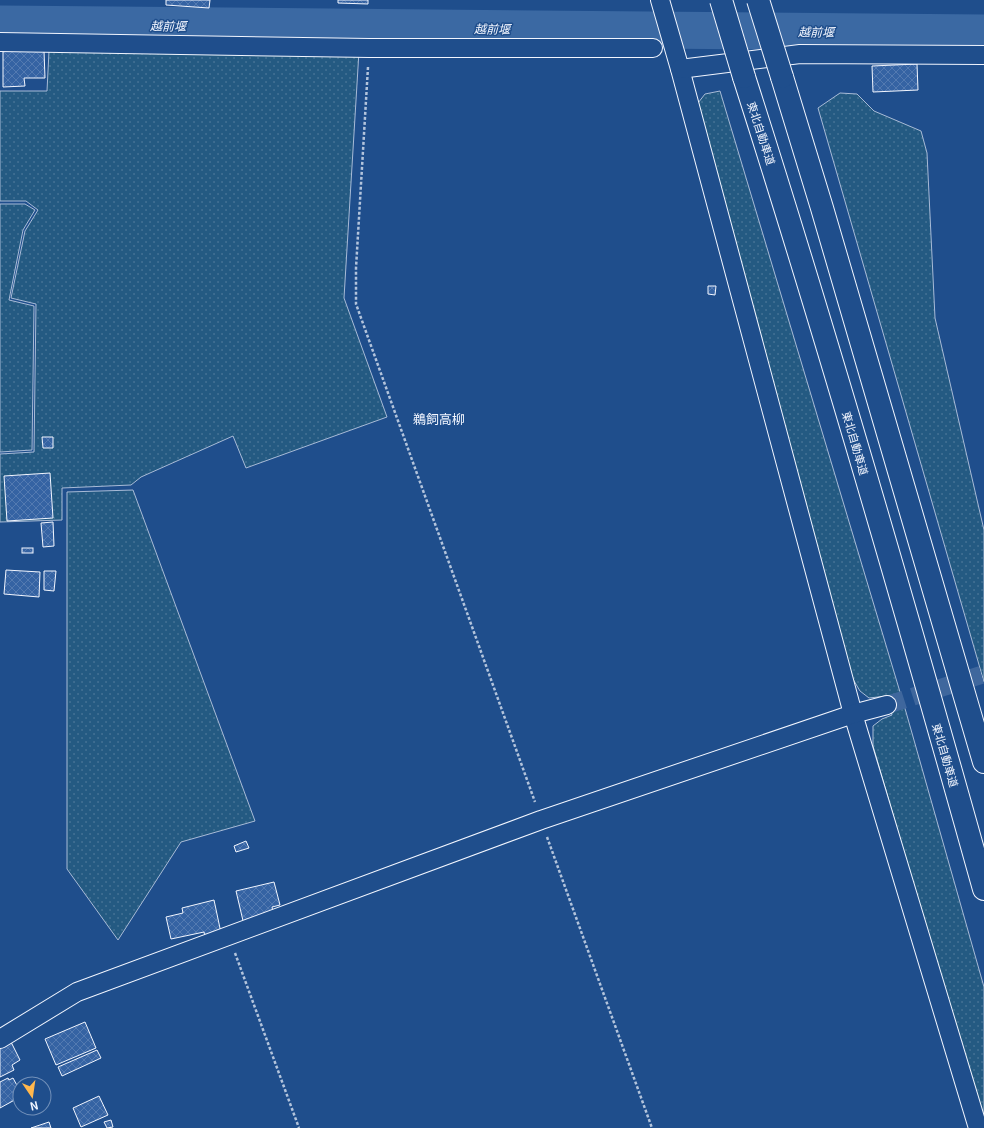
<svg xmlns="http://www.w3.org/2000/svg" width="984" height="1128" font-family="Georgia,'Noto Sans JP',serif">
  <defs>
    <pattern id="grass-dots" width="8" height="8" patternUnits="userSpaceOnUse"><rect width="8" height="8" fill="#245a82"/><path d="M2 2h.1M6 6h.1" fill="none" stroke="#447295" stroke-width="1.8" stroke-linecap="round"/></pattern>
    <pattern id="building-cross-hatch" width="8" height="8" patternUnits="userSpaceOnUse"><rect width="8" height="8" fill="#3563a3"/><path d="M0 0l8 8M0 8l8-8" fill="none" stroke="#537ab1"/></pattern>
  </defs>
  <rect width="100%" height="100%" fill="#1f4e8c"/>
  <g fill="url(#grass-dots)" stroke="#a8bbd7">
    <polygon points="49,51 359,51 344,298 387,417 246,468 233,436 141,477 131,485 62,488 62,520 0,522 0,454 34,452 36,304 11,298 25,231 38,210 26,201 0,201 0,91 47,91"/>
    <polygon points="720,91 906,712 984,987 984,1126 873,746 873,726 882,719 892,715 887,696 869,698 860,691 850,674 698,103 705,94"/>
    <polygon points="840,93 857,94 874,111 921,131 927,153 935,318 984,530 984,682 818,108"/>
    <polygon points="0,204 25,204 35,210 23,230 9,300 34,306 32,450 0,452"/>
    <polygon points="133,490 255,821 181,842 118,940 67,869 67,492"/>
  </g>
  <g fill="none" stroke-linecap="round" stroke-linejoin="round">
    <polyline stroke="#3b69a3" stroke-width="37" points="0,24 984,33"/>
  </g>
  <g fill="url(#building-cross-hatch)" stroke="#f2f6ff">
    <polygon points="166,0 210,0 209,8 166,5"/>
    <polygon points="338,0 368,0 368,4 338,3"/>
    <polygon points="3,51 44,51 45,78 24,78 25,86 3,87"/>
    <polygon points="917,64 918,90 873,92 872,66"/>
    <polygon points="708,286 716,286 715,295 708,294"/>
    <polygon points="42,437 53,437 53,448 43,448"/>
    <polygon points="50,473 53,518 7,521 4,476"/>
    <polygon points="53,522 54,546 43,547 41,523"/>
    <rect x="22" y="548" width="11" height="5"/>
    <polygon points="6,570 40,572 39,597 4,594"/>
    <polygon points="44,571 56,571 54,591 44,590"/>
    <polygon points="246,841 249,848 236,852 234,846"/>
    <polygon points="274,882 280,905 272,907 274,917 244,925 236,891"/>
    <polygon points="214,900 221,933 205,937 204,932 171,939 166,917 183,913 182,908"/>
    <polygon points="85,1022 96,1048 56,1065 45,1039"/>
    <polygon points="11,1042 20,1060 12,1065 14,1070 0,1077 0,1048"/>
    <polygon points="97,1050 101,1058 62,1076 58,1067"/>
    <polygon points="8,1078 9,1080 13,1078 20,1091 20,1097 0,1108 0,1082"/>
    <polygon points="99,1096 108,1115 81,1127 73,1108"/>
    <polygon points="111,1120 113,1127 107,1128 104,1122"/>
    <polygon points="49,1122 51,1128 31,1128"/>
  </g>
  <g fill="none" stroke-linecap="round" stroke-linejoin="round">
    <polyline stroke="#3f679d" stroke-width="18" stroke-dasharray="18 9" stroke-linecap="butt" points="887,705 984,674"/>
    <defs>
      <g id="minor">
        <polyline points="660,0 680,69 853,714 978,1128"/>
        <polyline points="0,42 369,48 653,48"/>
        <polyline points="680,69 800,54 984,55"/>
        <polyline points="0,1039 77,992 541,820 853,714 887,705"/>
      </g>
      <g id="motorway">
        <path d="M744,77c86,269 164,540 240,812"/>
        <polyline points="782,77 822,208 984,762"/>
      </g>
    </defs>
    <use href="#minor" stroke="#f2f6ff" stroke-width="20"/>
    <use href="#motorway" stroke="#f2f6ff" stroke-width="24"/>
    <g stroke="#b3c4dc" stroke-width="2.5" stroke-dasharray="3 2" stroke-linecap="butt">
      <polyline points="368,67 356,268 356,304 535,802"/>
      <polyline points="547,837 652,1128"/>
      <polyline points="235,953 299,1128"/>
    </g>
    <use href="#minor" stroke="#1f4e8c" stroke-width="18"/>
    <use href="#motorway" stroke="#1f4e8c" stroke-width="22"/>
    <defs>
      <g id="motorway-bridge">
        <polyline points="721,0 744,77"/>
        <polyline points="758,0 782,77"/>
      </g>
    </defs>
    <use href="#motorway-bridge" stroke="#f2f6ff" stroke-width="24" stroke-linecap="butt"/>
    <use href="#motorway-bridge" stroke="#1f4e8c" stroke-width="22"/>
  </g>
  <g text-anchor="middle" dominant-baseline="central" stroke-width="3" stroke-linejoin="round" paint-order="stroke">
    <g font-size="11" fill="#f2f6ff" stroke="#1f4e8c">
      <text transform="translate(762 133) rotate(72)">東北自動車道</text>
      <text transform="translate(856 443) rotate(74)">東北自動車道</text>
      <text transform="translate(946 755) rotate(74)">東北自動車道</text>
    </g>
    <g font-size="12" font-style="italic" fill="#f2f6ff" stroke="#1f4e8c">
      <text transform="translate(168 25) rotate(1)">越前堰</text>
      <text transform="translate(492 28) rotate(1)">越前堰</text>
      <text transform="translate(816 31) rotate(1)">越前堰</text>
    </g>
    <g font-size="13" fill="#f2f6ff" stroke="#1f4e8c">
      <text x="439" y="418">鵜飼高柳</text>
    </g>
  </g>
  <g transform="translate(32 1096) rotate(167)"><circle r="19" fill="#1f4e8c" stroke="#7391ba"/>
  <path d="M0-3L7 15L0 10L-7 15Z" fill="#ffb74d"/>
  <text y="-6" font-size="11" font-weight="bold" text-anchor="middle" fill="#f2f6ff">N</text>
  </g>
</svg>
